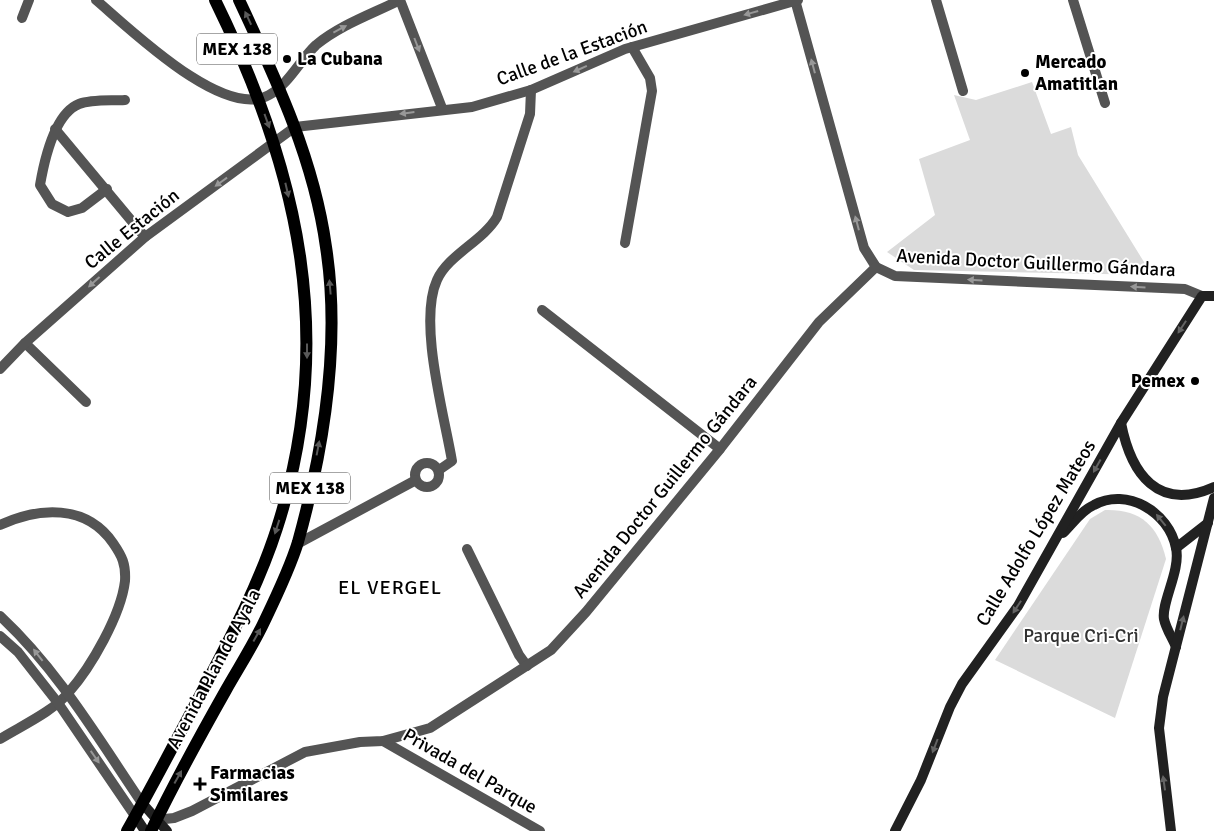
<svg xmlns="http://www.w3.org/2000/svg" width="1214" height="831" font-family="Signika,sans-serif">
  <rect width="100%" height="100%" fill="#fff"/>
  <g fill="#dbdbdb">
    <polygon points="1032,82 1051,134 1071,127 1078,155 1152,275 914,270 887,252 935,215 919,159 970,140 954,95 976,100"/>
    <path d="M1105,510c35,-1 53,15 61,49l-51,159 -120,-58 95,-141z"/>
  </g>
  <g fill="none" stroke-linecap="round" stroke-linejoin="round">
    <g stroke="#545454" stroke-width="10">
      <path d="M96,0c33,28 128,121 173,95 20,-11 31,-35 47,-50 24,-20 56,-31 84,-45"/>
      <polyline points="400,0 442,108"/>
      <polyline points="795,0 864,248 876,267 895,276 1185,289 1202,296"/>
      <polyline points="936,0 963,91"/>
      <polyline points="1073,0 1105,103"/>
      <polyline points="22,18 29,0"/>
      <polyline points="55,129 145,237"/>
      <path d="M107,189l-25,19 -14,4 -16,-8 -12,-19c4,-23 14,-71 39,-81 13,-5 32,-3 46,-4"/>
      <polyline points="625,243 652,91 650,78 632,47"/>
      <polyline points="542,310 720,449"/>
      <polyline points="25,343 86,402"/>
      <polyline points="0,369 25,343 145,237 295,127 472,107 531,90 625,49 798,0"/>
      <circle cx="427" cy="475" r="12"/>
      <path d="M439,470l13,-9c-8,-47 -34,-139 -15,-181 11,-25 46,-39 60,-63l33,-103 1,-24"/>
      <path d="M0,525c39,-18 86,-21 113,18 9,13 13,21 12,38 -4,34 -34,86 -56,111 -15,19 -48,34 -69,47"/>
      <polyline points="297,544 416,480"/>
      <polyline points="467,549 519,655 527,666"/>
      <path d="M0,616c58,54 98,122 142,187"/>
      <polyline points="0,636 18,652 58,703 135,816"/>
      <polyline points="383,741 540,831"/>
      <polyline points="156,820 174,818 192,811 305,752 360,742 383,741 430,728 551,650 586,612 720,449 819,322 876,267"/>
    </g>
    <g stroke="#212121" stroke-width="10">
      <path d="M1121,423c10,51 37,89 93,64"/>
      <path d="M1063,533c9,-9 19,-23 31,-28 33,-18 75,7 82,43 5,22 -15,55 -12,71 2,10 9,20 12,28"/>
      <polyline points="1176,548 1208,523"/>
      <polyline points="142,803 167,831"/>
      <polyline points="135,816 145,831"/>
      <polyline points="895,831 921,780 950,707 962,684 1018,606 1121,423 1202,296 1214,296"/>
      <polyline points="1171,831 1159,728 1163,697 1214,498"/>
    </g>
    <g stroke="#000" stroke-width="12">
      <path d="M127,831c27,-48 52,-96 78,-145 27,-51 54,-102 72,-158 60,-187 23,-355 -62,-528"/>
      <path d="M151,831c23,-48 49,-95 75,-141 13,-23 28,-46 39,-70 12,-25 25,-52 33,-78 26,-94 43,-198 28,-295 -12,-88 -50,-168 -87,-247"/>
    </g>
  </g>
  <defs><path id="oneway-solid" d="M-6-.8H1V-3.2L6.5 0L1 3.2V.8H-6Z" transform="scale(1.25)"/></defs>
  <g fill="#989898">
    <use href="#oneway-solid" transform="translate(751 13) rotate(164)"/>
    <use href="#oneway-solid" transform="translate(340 29) rotate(-28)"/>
    <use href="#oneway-solid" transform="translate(417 45) rotate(69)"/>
    <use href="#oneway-solid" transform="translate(813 66) rotate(-105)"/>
    <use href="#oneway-solid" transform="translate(580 69) rotate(156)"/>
    <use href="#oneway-solid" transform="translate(407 113) rotate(173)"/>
    <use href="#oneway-solid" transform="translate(221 182) rotate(144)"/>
    <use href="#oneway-solid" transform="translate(857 223) rotate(-105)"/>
    <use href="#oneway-solid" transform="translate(975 280) rotate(-177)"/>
    <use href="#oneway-solid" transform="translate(94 282) rotate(138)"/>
    <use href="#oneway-solid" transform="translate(1138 287) rotate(-177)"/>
    <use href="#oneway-solid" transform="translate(38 655) rotate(-128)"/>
    <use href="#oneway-solid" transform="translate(95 757) rotate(55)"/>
  </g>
  <g fill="#595959">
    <use href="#oneway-solid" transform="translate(248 18) rotate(-115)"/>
    <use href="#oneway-solid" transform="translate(267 121) rotate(70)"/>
    <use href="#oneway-solid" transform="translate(287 190) rotate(77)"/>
    <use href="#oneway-solid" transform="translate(330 287) rotate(-95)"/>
    <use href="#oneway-solid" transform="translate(307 351) rotate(90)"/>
    <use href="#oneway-solid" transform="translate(318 448) rotate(-79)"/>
    <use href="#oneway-solid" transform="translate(277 527) rotate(108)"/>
    <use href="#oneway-solid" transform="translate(257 635) rotate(-61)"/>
    <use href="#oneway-solid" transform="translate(178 777) rotate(-61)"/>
  </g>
  <g fill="#646464">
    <use href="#oneway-solid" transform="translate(1182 327) rotate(123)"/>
    <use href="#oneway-solid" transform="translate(1097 466) rotate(119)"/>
    <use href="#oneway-solid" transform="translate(1161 520) rotate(-129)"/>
    <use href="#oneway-solid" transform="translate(1017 607) rotate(123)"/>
    <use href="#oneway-solid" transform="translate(1182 623) rotate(-76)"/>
    <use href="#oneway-solid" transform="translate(935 746) rotate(111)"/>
    <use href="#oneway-solid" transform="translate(1164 783) rotate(-98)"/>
  </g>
  <g fill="#000" stroke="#fff" stroke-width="2">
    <circle cx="287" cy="59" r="5"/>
    <circle cx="1025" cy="73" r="5"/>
    <circle cx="1195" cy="381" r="5"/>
    <path d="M197.5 776.5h5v5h5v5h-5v5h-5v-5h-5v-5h5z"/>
  </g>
  <g text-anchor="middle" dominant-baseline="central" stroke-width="4" stroke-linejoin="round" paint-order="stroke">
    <g fill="#fff" stroke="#4c4c4c" stroke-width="1">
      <rect x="197" y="33.5" width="80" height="31" rx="4"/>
      <rect x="270" y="472.5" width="80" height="31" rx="4"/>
    </g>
    <g font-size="18" font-weight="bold" fill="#000">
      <text x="237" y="49">MEX 138</text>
      <text x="310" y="488">MEX 138</text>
    </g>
    <g font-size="19" fill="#000" stroke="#fff">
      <text transform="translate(572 53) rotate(-20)">Calle de la Estación</text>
      <text transform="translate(132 229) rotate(-39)">Calle Estación</text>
      <text transform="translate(1036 263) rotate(3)">Avenida Doctor Guillermo Gándara</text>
      <text transform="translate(665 487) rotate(-51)">Avenida Doctor Guillermo Gándara</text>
      <text transform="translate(1036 533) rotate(-59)">Calle Adolfo López Mateos</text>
      <text transform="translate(214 669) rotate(-62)">Avenida Plan de Ayala</text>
      <text transform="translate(470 771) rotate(30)">Privada del Parque</text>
    </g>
    <g font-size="19" font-weight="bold" fill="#000" stroke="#fff" text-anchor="start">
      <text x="297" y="59">La Cubana</text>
      <text x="1035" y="62">Mercado<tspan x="1035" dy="22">Amatitlan</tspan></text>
      <text x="1185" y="381" text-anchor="end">Pemex</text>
      <text x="210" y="773">Farmacias<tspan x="210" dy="22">Similares</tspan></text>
    </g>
    <g font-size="19" fill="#323232" stroke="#fff">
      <text x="1081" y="636">Parque Cri-Cri</text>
    </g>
    <g font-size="20" letter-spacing="1" fill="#000" stroke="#fff">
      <text x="390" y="587">EL VERGEL</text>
    </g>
  </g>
</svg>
